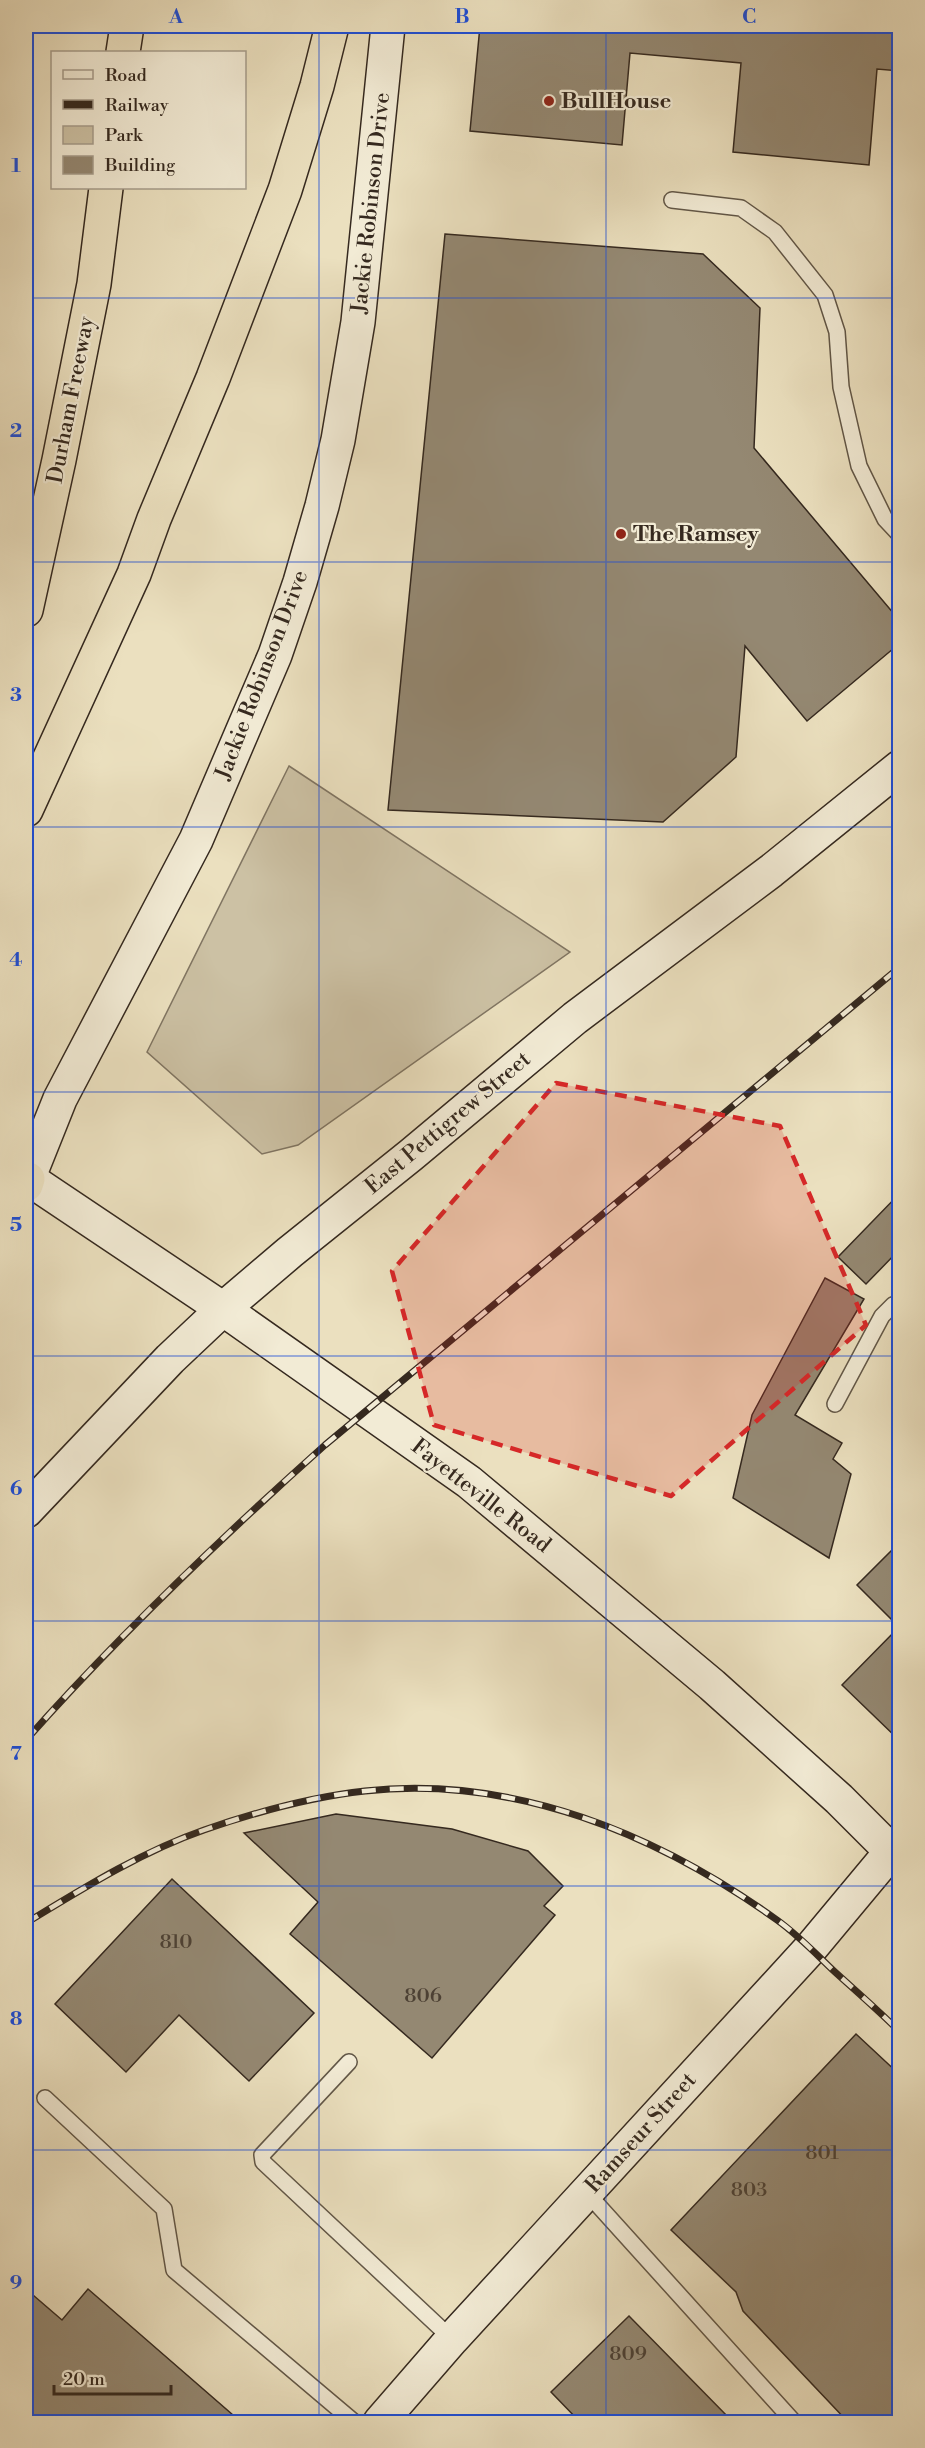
<svg xmlns="http://www.w3.org/2000/svg" width="925" height="2448" font-family="'Libre Bodoni',serif">
  <rect width="100%" height="100%" fill="#ebe0bf"/>
  <filter id="stains"><feTurbulence type="fractalNoise" baseFrequency=".00333" numOctaves="4"/><feColorMatrix values="0 0 0 0 .2 0 0 0 0 .09 0 0 0 0 .02 0 0 0 .5 -.17"/></filter>
  <radialGradient id="worn" r=".72"><stop offset=".6" stop-color="#630" stop-opacity="0"/><stop offset="1" stop-color="#630" stop-opacity=".3"/></radialGradient>
  <polygon fill="#ccc1a4" stroke="#807562" stroke-width="1.5" points="289,766 570,952 298,1145 262,1154 147,1052"/>
  <g fill="#948872" stroke="#35291f" stroke-width="1.5">
    <polygon points="480,26 900,26 900,71 877,69 869,165 733,152 741,63 630,53 622,145 470,131"/>
    <polygon points="445,234 703,254 760,308 754,448 900,621 900,643 807,721 745,646 736,757 663,822 388,810"/>
    <polygon points="900,1193 900,1249 866,1284 838,1257"/>
    <polygon points="825,1278 864,1299 795,1415 842,1443 833,1459 851,1474 829,1558 733,1498 752,1415"/>
    <polygon points="895,1547 900,1551 900,1741 842,1685 899,1627 857,1585"/>
    <polygon points="336,1814 452,1829 528,1851 563,1886 544,1906 555,1915 432,2058 290,1934 318,1902 244,1833"/>
    <polygon points="172,1879 314,2013 249,2081 179,2015 126,2072 55,2004"/>
    <polygon points="856,2034 900,2075 900,2422 848,2422 743,2311 736,2292 671,2230"/>
    <polygon points="26,2289 62,2320 88,2289 241,2422 26,2422"/>
    <polygon points="629,2316 730,2419 727,2422 580,2422 551,2392"/>
  </g>
  <g fill="none" stroke-linecap="round" stroke-linejoin="round">
    <defs>
      <g id="lane">
        <polyline points="672,200 741,208 775,232 825,295 837,332 841,387 859,466 885,519 900,535"/>
        <polyline points="835,1404 882,1316 893,1305 900,1303"/>
        <polyline points="349,2062 262,2155 263,2162 452,2339"/>
        <polyline points="45,2098 164,2209 174,2270 354,2422"/>
        <polyline points="587,2193 794,2422"/>
      </g>
      <g id="secondary">
        <polyline points="26,1177 223,1309 469,1482 712,1685 839,1799 900,1860"/>
        <polyline points="28,1179 60,1099 196,840 275,655 300,582 322,506 338,440 358,322 388,26"/>
        <polyline points="26,1511 170,1359 223,1309 290,1252 411,1155 575,1018 771,871 900,767"/>
        <polyline points="380,2422 452,2339 810,1949 900,1841"/>
      </g>
      <g id="highway">
        <polyline points="123,52 127,26"/>
        <polyline points="26,610 59,460 94,284 106,188"/>
        <polyline points="26,810 134,574 154,519 213,378 285,190 317,86 332,26"/>
        <polyline points="26,1185 28,1179"/>
      </g>
    </defs>
    <use href="#lane" stroke="#625747" stroke-width="18"/>
    <use href="#secondary" stroke="#35291f" stroke-width="36"/>
    <use href="#highway" stroke="#35291f" stroke-width="36"/>
    <use href="#lane" stroke="#f2ebd5" stroke-width="15"/>
    <use href="#secondary" stroke="#f2ebd5" stroke-width="33"/>
    <use href="#highway" stroke="#ebe0bf" stroke-width="33"/>
    <defs>
      <g id="rail">
        <path d="M26,1740c93,-105 195,-202 299,-295l575,-478"/>
        <path d="M26,1923c56,-34 115,-71 178,-93 52,-18 106,-33 161,-39 150,-16 292,43 412,129 21,15 39,34 58,52 22,20 44,39 65,60"/>
      </g>
    </defs>
    <use href="#rail" stroke="#35291f" stroke-width="7"/>
    <use href="#rail" stroke="#f2ebd5" stroke-width="4.5" stroke-dasharray="14" stroke-linecap="butt"/>
  </g>
  <path fill="#d62828" fill-opacity="0.2" stroke="#d62828" stroke-width="4.5" stroke-dasharray="12 8" stroke-linejoin="round" d="M556,1083l224,43 86,199 -195,171 -237,-71 -42,-154z"/>
  <path fill="none" stroke="#1d4ed8" stroke-width="1.5" stroke-opacity="0.55" d="M319,26v2396M606,26v2396M26,298h874M26,562h874M26,827h874M26,1092h874M26,1356h874M26,1621h874M26,1886h874M26,2150h874"/>
  <g fill="#8f2418" stroke="#f2ebd5" stroke-width="2">
    <circle cx="549" cy="101" r="6"/>
    <circle cx="621" cy="534" r="6"/>
  </g>
  <g text-anchor="middle" dominant-baseline="central" stroke-width="4.5" stroke-linejoin="round" paint-order="stroke">
    <g font-size="20" fill="#4d4134">
      <text x="176" y="1942">810</text>
      <text x="423" y="1996">806</text>
      <text x="822" y="2153">801</text>
      <text x="749" y="2190">803</text>
      <text x="628" y="2354">809</text>
    </g>
    <g font-size="22" font-weight="bold" fill="#35291f" stroke="#f2ebd5" text-anchor="start">
      <text x="561" y="101">BullHouse</text>
      <text x="633" y="534">The Ramsey</text>
    </g>
    <g font-size="22" fill="#35291f" stroke="#f2ebd5">
      <text transform="translate(371 203) rotate(-84)">Jackie Robinson Drive</text>
      <text transform="translate(71 400) rotate(-79)">Durham Freeway</text>
      <text transform="translate(262 675) rotate(-69)">Jackie Robinson Drive</text>
      <text transform="translate(448 1123) rotate(-40)">East Pettigrew Street</text>
      <text transform="translate(481 1496) rotate(38)">Fayetteville Road</text>
      <text transform="translate(641 2133) rotate(-48)">Ramseur Street</text>
    </g>
  </g>
  <rect width="925" height="2448" fill="none" stroke="#ebe0bf" stroke-width="66"/>
  <rect x="51" y="51" width="195" height="138" fill="#f2ebd5" stroke="#a69d8c" stroke-width="1.5"/>
  <rect x="63" y="70" width="30" height="9" fill="#f2ebd5" stroke="#a69d8c" stroke-width="1.5"/>
  <text x="105" y="81" font-size="18" fill="#35291f">Road</text>
  <rect x="63" y="100" width="30" height="9" fill="#35291f" stroke="#a69d8c" stroke-width="1.5"/>
  <text x="105" y="111" font-size="18" fill="#35291f">Railway</text>
  <rect x="63" y="126" width="30" height="18" fill="#ccc1a4" stroke="#a69d8c" stroke-width="1.5"/>
  <text x="105" y="141" font-size="18" fill="#35291f">Park</text>
  <rect x="63" y="156" width="30" height="18" fill="#948872" stroke="#a69d8c" stroke-width="1.5"/>
  <text x="105" y="171" font-size="18" fill="#35291f">Building</text>
  <path d="M54 2385v9h117v-9" fill="none" stroke="#35291f" stroke-width="3"/>
  <text x="63" y="2385" font-size="18" fill="#35291f" stroke="#f2ebd5" stroke-width="4.5" paint-order="stroke">20 m</text>
  <rect x="33" y="33" width="859" height="2382" fill="none" stroke="#1d4ed8" stroke-width="2"/>
  <g font-size="20" text-anchor="middle" font-weight="bold" fill="#1d4ed8">
    <text x="176" y="23">A</text>
    <text x="462" y="23">B</text>
    <text x="749" y="23">C</text>
    <text x="16" y="172">1</text>
    <text x="16" y="437">2</text>
    <text x="16" y="701">3</text>
    <text x="16" y="966">4</text>
    <text x="16" y="1231">5</text>
    <text x="16" y="1495">6</text>
    <text x="16" y="1760">7</text>
    <text x="16" y="2025">8</text>
    <text x="16" y="2289">9</text>
  </g>
  <rect width="100%" height="100%" filter="url(#stains)"/>
  <rect width="100%" height="100%" fill="url(#worn)"/>
</svg>
